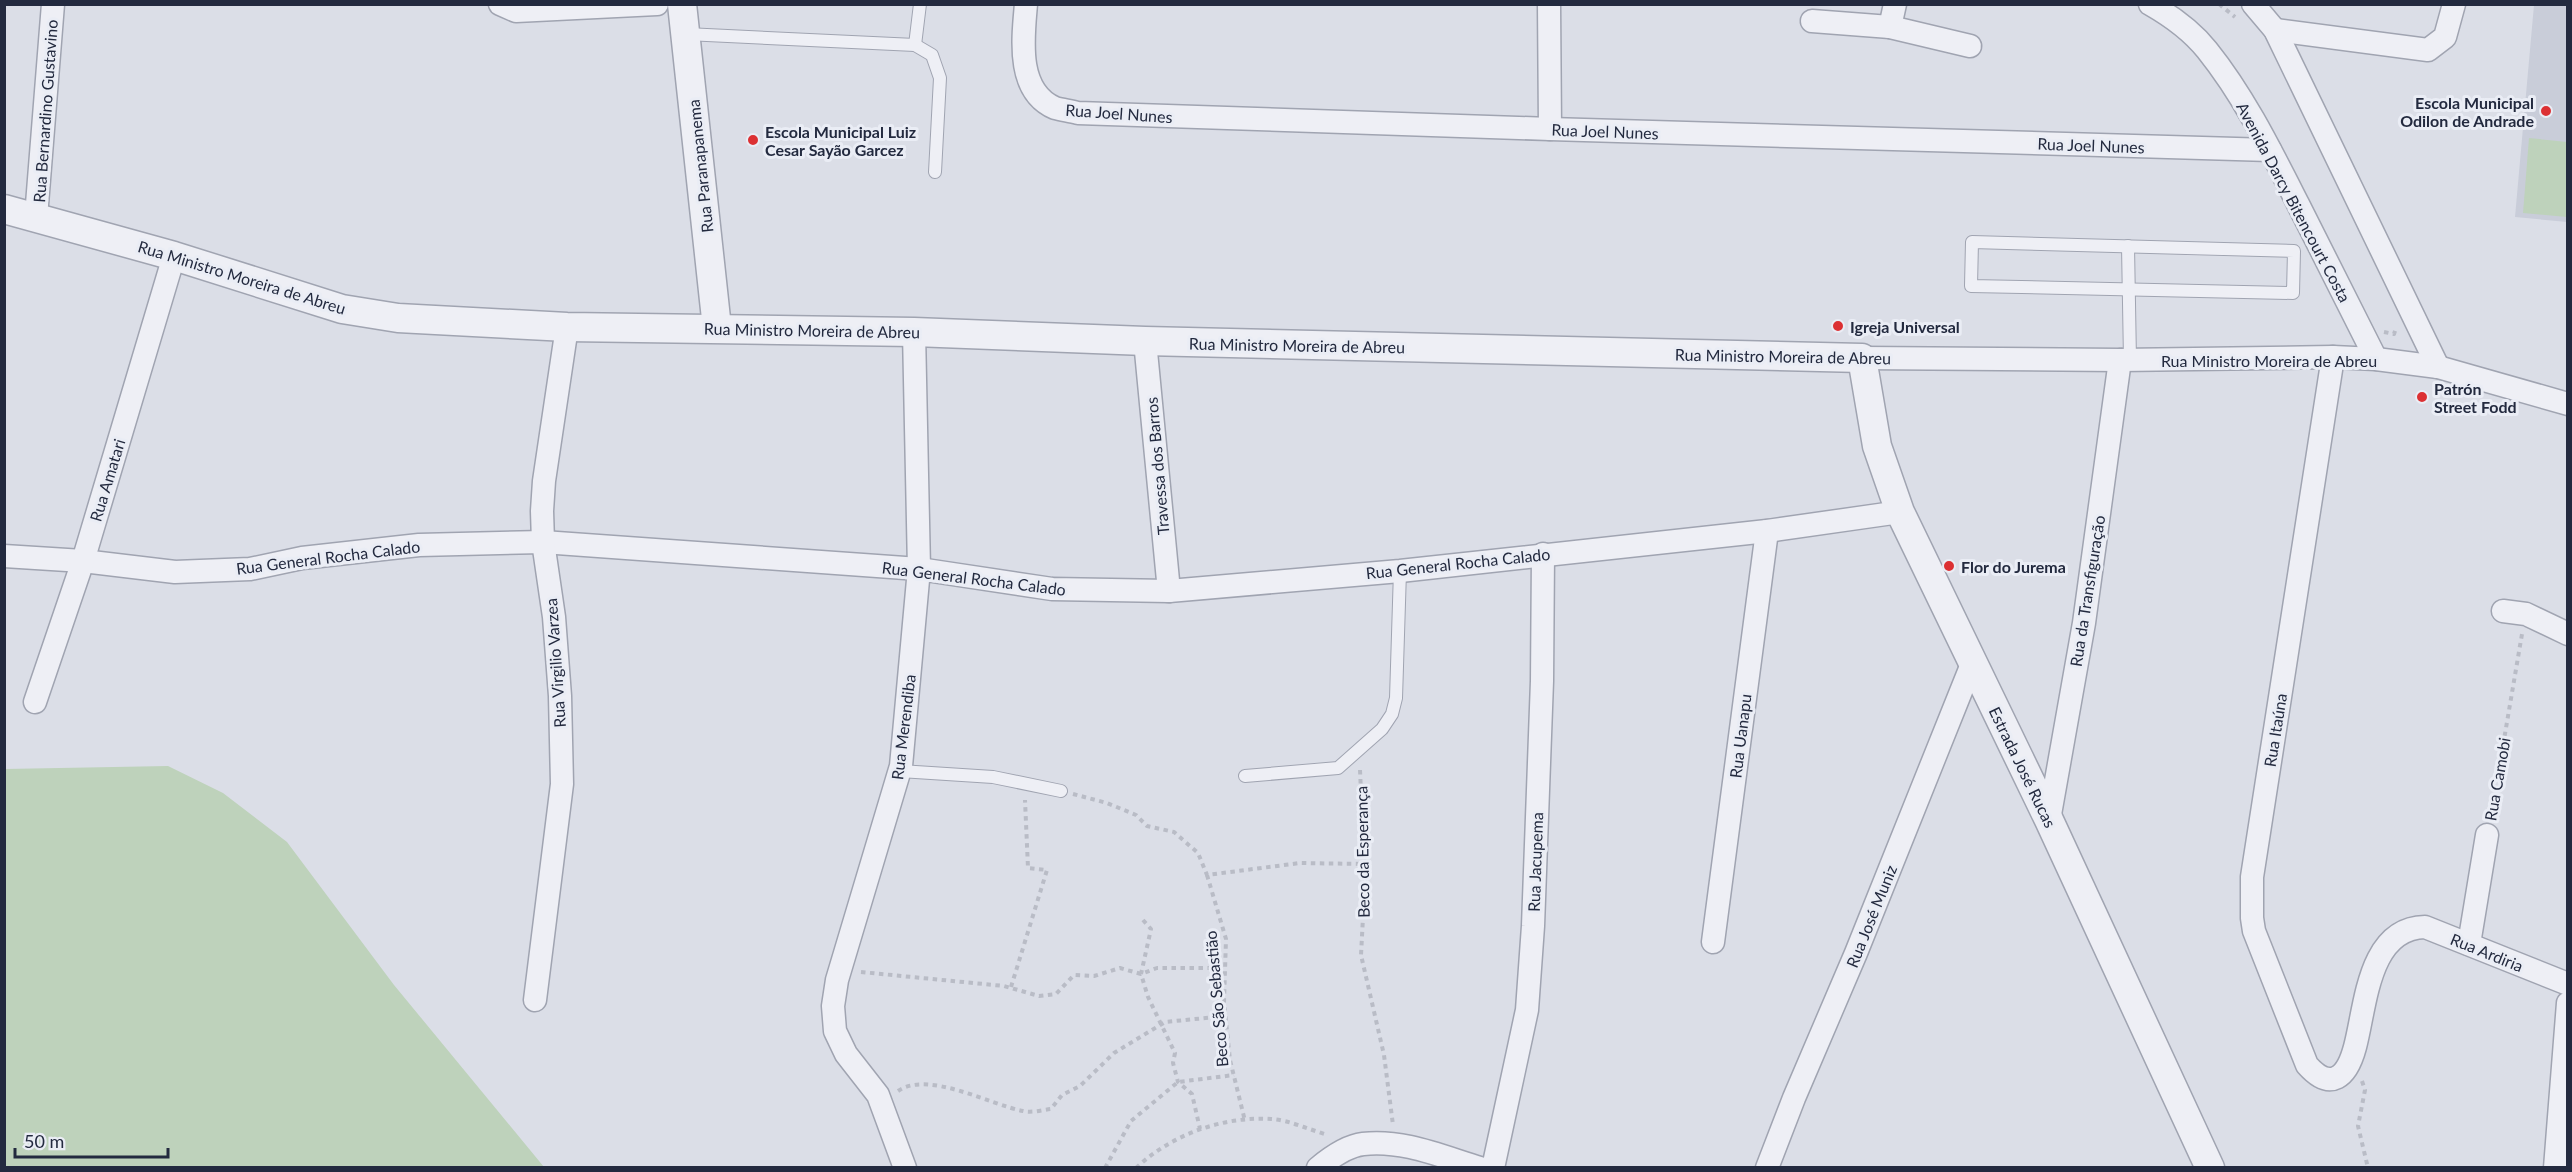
<svg xmlns="http://www.w3.org/2000/svg" width="2572" height="1172" font-family="Lato,sans-serif">
  <rect width="100%" height="100%" fill="#dbdee7"/>
  <polygon fill="#c9cdd9" points="2534,5 2567,5 2567,222 2515,217"/>
  <g fill="#bed2bb">
    <polygon points="2529,138 2567,142 2567,217 2523,213"/>
    <polygon points="168,766 223,793 287,842 394,985 544,1167 5,1167 5,769"/>
  </g>
  <g fill="none" stroke-linecap="round" stroke-linejoin="round">
    <defs>
      <g id="service">
        <polyline points="686,34 915,45 932,55 940,78 935,172"/>
        <polyline points="915,45 920,4"/>
        <polygon points="1972,242 2294,251 2293,293 1971,286"/>
        <polyline points="2128,246 2130,360"/>
        <polyline points="900,771 993,777 1061,791"/>
        <polyline points="1245,776 1338,768 1382,729 1392,714 1396,698 1400,571"/>
      </g>
      <g id="minor">
        <polyline points="500,4 516,11 657,4"/>
        <path d="M1026,4c-3,34 -10,87 29,104 7,2 16,3 23,5l472,16 720,21"/>
        <polyline points="1549,4 1550,129"/>
        <path d="M2150,4c21,12 41,26 57,46 37,46 64,101 91,154 26,52 52,104 78,155"/>
        <polyline points="2253,4 2275,30 2438,367"/>
        <polyline points="1812,21 1890,27 1970,46"/>
        <polyline points="1890,27 1895,4"/>
        <polyline points="2275,30 2428,50 2445,37 2454,4"/>
        <polyline points="36,217 53,4"/>
        <polyline points="1145,341 1169,591"/>
        <path d="M2333,357l-81,520v41l2,13 53,134c24,27 40,12 48,-18 11,-41 13,-119 70,-120l143,57"/>
        <polyline points="1862,358 2120,360 2333,357 2376,359 2438,367 2568,404"/>
        <polyline points="4,556 83,561 175,572 250,569 302,558 419,545 543,542 919,569 1052,589 1169,591 1400,571 1767,531 1900,512"/>
        <polyline points="2503,611 2526,614 2568,634"/>
        <polyline points="35,702 83,561 174,256"/>
        <polyline points="2049,820 2084,623 2120,360"/>
        <polyline points="1713,942 1767,531"/>
        <polyline points="2469,944 2487,835"/>
        <polyline points="535,1000 562,784 560,696 554,617 543,542 542,511 544,481 567,327"/>
        <polyline points="905,1168 878,1095 846,1054 835,1031 833,1006 837,980 901,766 919,569 914,332"/>
        <path d="M1318,1168c12,-10 28,-22 45,-24 39,-5 80,13 117,24"/>
        <polyline points="1493,1168 1527,1010 1533,926 1542,681 1543,554"/>
        <polyline points="1767,1168 1794,1098 1856,953 1972,664"/>
        <polyline points="2555,1168 2568,1003"/>
      </g>
      <g id="tertiary">
        <polyline points="682,4 717,328"/>
        <polyline points="4,209 174,256 342,309 398,318 567,327 914,332 1145,341 1862,358 1877,446 1900,512 2049,820 2210,1168"/>
      </g>
    </defs>
    <use href="#service" stroke="#a0a4b1" stroke-width="14"/>
    <use href="#minor" stroke="#a0a4b1" stroke-width="25"/>
    <use href="#tertiary" stroke="#a0a4b1" stroke-width="31"/>
    <g stroke="#b9bcc6" stroke-width="4" stroke-dasharray="4.5 4.5" stroke-linecap="butt">
      <polyline points="2219,4 2235,17"/>
      <polyline points="2384,332 2394,334 2396,328"/>
      <polyline points="1360,770 1365,879 1361,955 1384,1055 1393,1125"/>
      <polyline points="1073,794 1107,803 1136,815 1147,826 1174,832 1198,853 1207,875 1300,863 1364,864"/>
      <polyline points="2491,816 2522,634"/>
      <polyline points="1207,875 1226,939 1224,1002 1230,1060 1245,1121"/>
      <polyline points="1143,920 1151,929 1141,974 1148,997 1175,1053 1173,1063 1178,1082 1192,1094 1200,1129"/>
      <polyline points="861,972 1004,986 1039,996 1056,994 1074,975 1094,976 1120,968 1141,974 1157,968 1225,968"/>
      <polyline points="1011,987 1047,870 1028,868 1025,800"/>
      <polyline points="2362,1081 2365,1090 2358,1126 2368,1168"/>
      <path d="M898,1091c30,-21 93,14 125,20 9,2 19,-1 28,-2l11,-14 18,-9 34,-33 51,-31 61,-6"/>
      <polyline points="1105,1168 1131,1121 1178,1082 1234,1075"/>
      <path d="M1136,1168c35,-33 86,-52 135,-49 18,1 39,11 57,16"/>
    </g>
    <use href="#service" stroke="#eeeff5" stroke-width="12"/>
    <use href="#minor" stroke="#eeeff5" stroke-width="22"/>
    <use href="#tertiary" stroke="#eeeff5" stroke-width="28"/>
  </g>
  <g fill="#dc3033" stroke="#eaedf5" stroke-width="2">
    <circle cx="2546" cy="111" r="6"/>
    <circle cx="753" cy="140" r="6"/>
    <circle cx="1838" cy="326" r="6"/>
    <circle cx="2422" cy="397" r="6"/>
    <circle cx="1949" cy="566" r="6"/>
  </g>
  <g text-anchor="middle" dominant-baseline="central" stroke-width="6" stroke-linejoin="round" paint-order="stroke">
    <g font-size="16" font-weight="bold" fill="#232a3f" stroke="#eaedf5" text-anchor="start">
      <text x="2534" y="102" text-anchor="end">Escola Municipal<tspan x="2534" dy="18">Odilon de Andrade</tspan></text>
      <text x="765" y="131">Escola Municipal Luiz<tspan x="765" dy="18">Cesar Sayão Garcez</tspan></text>
      <text x="1850" y="326">Igreja Universal</text>
      <text x="2434" y="388">Patrón<tspan x="2434" dy="18">Street Fodd</tspan></text>
      <text x="1961" y="566">Flor do Jurema</text>
    </g>
    <g font-size="16" fill="#232a3f" stroke="#eaedf5">
      <text transform="translate(45 111) rotate(-86)">Rua Bernardino Gustavino</text>
      <text transform="translate(1119 113) rotate(4)">Rua Joel Nunes</text>
      <text transform="translate(1605 131) rotate(2)">Rua Joel Nunes</text>
      <text transform="translate(2091 145) rotate(2)">Rua Joel Nunes</text>
      <text transform="translate(700 166) rotate(-96)">Rua Paranapanema</text>
      <text transform="translate(2294 202) rotate(62)">Avenida Darcy Bitencourt Costa</text>
      <text transform="translate(242 277) rotate(17)">Rua Ministro Moreira de Abreu</text>
      <text transform="translate(812 330) rotate(1)">Rua Ministro Moreira de Abreu</text>
      <text transform="translate(1297 345) rotate(1)">Rua Ministro Moreira de Abreu</text>
      <text transform="translate(1783 356) rotate(1)">Rua Ministro Moreira de Abreu</text>
      <text x="2269" y="360">Rua Ministro Moreira de Abreu</text>
      <text transform="translate(1157 466) rotate(-95)">Travessa dos Barros</text>
      <text transform="translate(107 480) rotate(-73)">Rua Amatari</text>
      <text transform="translate(328 557) rotate(-7)">Rua General Rocha Calado</text>
      <text transform="translate(1458 563) rotate(-6)">Rua General Rocha Calado</text>
      <text transform="translate(974 578) rotate(7)">Rua General Rocha Calado</text>
      <text transform="translate(2087 591) rotate(-81)">Rua da Transfiguração</text>
      <text transform="translate(555 663) rotate(-94)">Rua Virgilio Varzea</text>
      <text transform="translate(903 727) rotate(-83)">Rua Merendiba</text>
      <text transform="translate(2275 730) rotate(-81)">Rua Itaúna</text>
      <text transform="translate(1740 736) rotate(-83)">Rua Uanapu</text>
      <text transform="translate(2023 767) rotate(64)">Estrada José Rucas</text>
      <text transform="translate(2497 779) rotate(-80)">Rua Camobi</text>
      <text transform="translate(1362 852) rotate(-91)">Beco da Esperança</text>
      <text transform="translate(1535 862) rotate(-88)">Rua Jacupema</text>
      <text transform="translate(1871 916) rotate(-68)">Rua José Muniz</text>
      <text transform="translate(2487 952) rotate(22)">Rua Ardiria</text>
      <text transform="translate(1216 999) rotate(-95)">Beco São Sebastião</text>
    </g>
  </g>
  <rect width="2572" height="1172" fill="none" stroke="#232a3f" stroke-width="12"/>
  <path d="M15 1148v9h153v-9" fill="none" stroke="#232a3f" stroke-width="3"/>
  <text x="24" y="1148" font-size="18" fill="#232a3f" stroke="#eaedf5" stroke-width="4.5" paint-order="stroke">50 m</text>
</svg>
